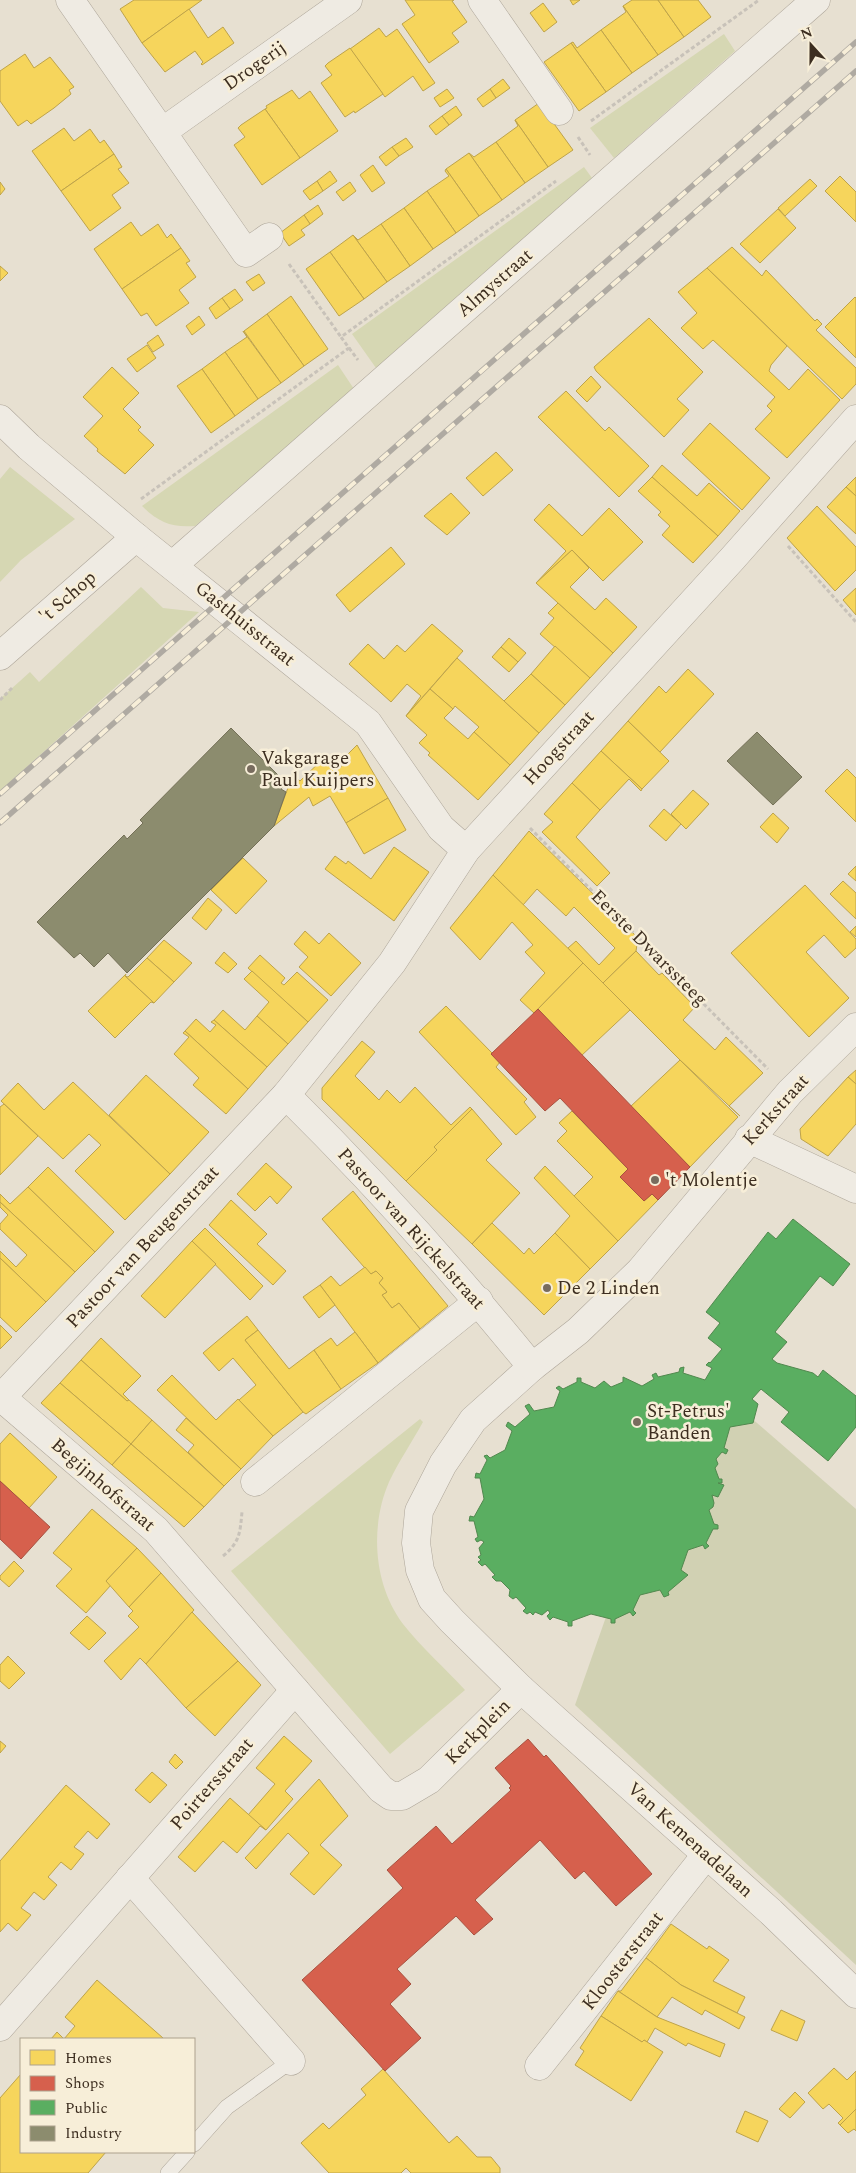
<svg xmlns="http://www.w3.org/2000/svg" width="856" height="2173" font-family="Spectral,serif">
  <rect width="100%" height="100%" fill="#e7e0d1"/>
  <g fill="#d6d7b3">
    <polygon points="724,34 735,51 614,158 590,128"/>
    <polygon points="584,167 592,178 376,368 352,334"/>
    <path d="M338,365l16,24 -159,137c-23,2 -37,-4 -53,-20z"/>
    <polygon points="10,467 75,519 21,560 0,582 0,479"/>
    <polygon points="141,587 163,608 199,612 0,791 0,699 30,672 39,682"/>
    <path d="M420,1419l3,3c-11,20 -24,39 -34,60 -19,44 -16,102 14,142 18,23 42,44 62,66l-75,64 -159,-183z"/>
  </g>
  <polygon fill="#d1d1b3" points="742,1410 856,1509 856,1965 575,1705 607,1614 663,1482"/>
  <g fill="#f6d55c" stroke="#bea34a">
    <polygon points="134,0 202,0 142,43 120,9"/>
    <polygon points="405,0 454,0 452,1 467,22 452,33 459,42 429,63 402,24 415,15"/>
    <polygon points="570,0 580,0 573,5"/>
    <polygon points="632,0 658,0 684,37 658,55 623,6"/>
    <polygon points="658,0 698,0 711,17 684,37"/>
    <polygon points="543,3 557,22 544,32 530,13"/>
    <polygon points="623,6 658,55 632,73 601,30 626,12"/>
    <polygon points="189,9 208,38 223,27 234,43 202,65 201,64 203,62 195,51 165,72 142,43"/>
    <polygon points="379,28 386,37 397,29 435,83 423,91 413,76 385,97 350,49"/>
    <polygon points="601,30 632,73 606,92 571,43 573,42 577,48"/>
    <polygon points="571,43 606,92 579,111 544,62"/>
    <polygon points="350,48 383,94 355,113 354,111 345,117 321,83 332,75 325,66 328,63"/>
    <polygon points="25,54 34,68 50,57 74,87 69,90 71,94 54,108 31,124 27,120 18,126 0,101 0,71"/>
    <polygon points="503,79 510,88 496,98 490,89"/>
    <polygon points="447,89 454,98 440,107 434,98"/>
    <polygon points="490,89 496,98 483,107 477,99"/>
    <polygon points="292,90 299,99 310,91 338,131 300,158 265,109 267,108 266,106"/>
    <polygon points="539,103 573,150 548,167 515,120"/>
    <polygon points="456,106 462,115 449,125 442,116"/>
    <polygon points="265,109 300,158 262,185 234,145 245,137 238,128 241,125"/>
    <polygon points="442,116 449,125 436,135 429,126"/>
    <polygon points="515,120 548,167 525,183 496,142 518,126"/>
    <polygon points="64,128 74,141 90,129 100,143 104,140 114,154 61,191 32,151"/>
    <polygon points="406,138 413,147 399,156 392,147"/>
    <polygon points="496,142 525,183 502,200 469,153 474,157"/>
    <polygon points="392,147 399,156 386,166 379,157"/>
    <polygon points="469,153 502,200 479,216 446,169"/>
    <polygon points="114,154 122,167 118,169 129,183 112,195 121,208 90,231 61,191"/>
    <polygon points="373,165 385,183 372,192 360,175"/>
    <polygon points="446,169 479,216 456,233 427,191 449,176 445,171"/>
    <polygon points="330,171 337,181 323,191 317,181"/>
    <polygon points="840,176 856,192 856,222 825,191"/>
    <polygon points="810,179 817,186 785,216 778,208"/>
    <polygon points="317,181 323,191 310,200 303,191"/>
    <polygon points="0,182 5,189 0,195"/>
    <polygon points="350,182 356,191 343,201 336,192"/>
    <polygon points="427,191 456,233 433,249 404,208"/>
    <polygon points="318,205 323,214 310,224 304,215"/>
    <polygon points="404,208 433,249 410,266 381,224"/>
    <polygon points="778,209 796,228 760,263 740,244"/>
    <polygon points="304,215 310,224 301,230 305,235 289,246 280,233"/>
    <polygon points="131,222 141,236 158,224 167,238 171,234 181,248 122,289 94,249"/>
    <polygon points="381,224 410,266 387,282 353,235 358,240"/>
    <polygon points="353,235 387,282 364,299 330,252"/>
    <polygon points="732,247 762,276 766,270 815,321 817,319 822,324 816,330 856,368 856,384 842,399 707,268"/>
    <polygon points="181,248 190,261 186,263 196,277 179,290 189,303 156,326 147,313 141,316 122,289"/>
    <polygon points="330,252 364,299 339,316 306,269"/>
    <polygon points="0,266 8,273 0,281"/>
    <polygon points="707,268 787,346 771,365 769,371 789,390 808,369 840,400 787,458 755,429 772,411 767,406 775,397 713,340 703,349 681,328 697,313 678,292"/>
    <polygon points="259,274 265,283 253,291 246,282"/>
    <polygon points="235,289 243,300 230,309 222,298"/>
    <polygon points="291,296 328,349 304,366 267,314"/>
    <polygon points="855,297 856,298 856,358 825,327"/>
    <polygon points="222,298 230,309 216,319 209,308"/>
    <polygon points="267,314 304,366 281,383 244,331"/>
    <polygon points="199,316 205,325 192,335 186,326"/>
    <polygon points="649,318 703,372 677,399 689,410 664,437 596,371 594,367"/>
    <polygon points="243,331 281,383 258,399 225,352 247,337"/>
    <polygon points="158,335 164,345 153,352 147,343"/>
    <polygon points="147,345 156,358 137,372 127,359"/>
    <polygon points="225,352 258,399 235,416 202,369"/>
    <polygon points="112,367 139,393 123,409 141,427 138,430 154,445 125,474 97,451 98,449 84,436 103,416 83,397"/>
    <polygon points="202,369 235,416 211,433 177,386"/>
    <polygon points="591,376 601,387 587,402 576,391"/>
    <polygon points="566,391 605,431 609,427 649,466 619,497 538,417"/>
    <polygon points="710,423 770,478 742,510 682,454"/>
    <polygon points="496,452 513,470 483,496 466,478"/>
    <polygon points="662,465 697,496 709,483 740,511 718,536 652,477"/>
    <polygon points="652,477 718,536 693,563 662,535 670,526 658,515 661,512 638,491"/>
    <polygon points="856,477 856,496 846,487"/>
    <polygon points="846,487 856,496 856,534 827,507"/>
    <polygon points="451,493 470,513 447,535 424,516"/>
    <polygon points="549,504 582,536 609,508 643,542 603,581 572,550 536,583 566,551 534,520"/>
    <polygon points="817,506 856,547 856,570 835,591 787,538"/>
    <polygon points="391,547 405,564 350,612 336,595"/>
    <polygon points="572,550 589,568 570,587 595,610 606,598 637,627 613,653 536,583"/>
    <polygon points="856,588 856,615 843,600"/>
    <polygon points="558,603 613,653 590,678 540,634 554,618 548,613"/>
    <polygon points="432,624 463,651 406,716 421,696 407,684 391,702 349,664 368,644 384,659 397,645 405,652"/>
    <polygon points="509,638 526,653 518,662 501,647"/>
    <polygon points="555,646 590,678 565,705 531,674"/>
    <polygon points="501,647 518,662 509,672 492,657"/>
    <polygon points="457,658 539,733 510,765 474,732 479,727 455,706 453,709 430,689"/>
    <polygon points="688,669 714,694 660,752 628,721 659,686 666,693"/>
    <polygon points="531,674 565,705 539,733 504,701"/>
    <polygon points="430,689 453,709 444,718 468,739 474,732 510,765 478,800 428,755 430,753 419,743 427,735 406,716"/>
    <polygon points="628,721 669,761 642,789 601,751"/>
    <polygon points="357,745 388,798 346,823 330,796 313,806 309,797 274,826 293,774 300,781 325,757 337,770 342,766 340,762"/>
    <polygon points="601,751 642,789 641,791 629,779 600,810 572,783"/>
    <polygon points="847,769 856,778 856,822 825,791"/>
    <polygon points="572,783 600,810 576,837 610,873 597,886 542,832 553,822 544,814"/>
    <polygon points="693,790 709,804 686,829 671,814"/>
    <polygon points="388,798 406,830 364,854 346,823"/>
    <polygon points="664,809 681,824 666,841 649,826"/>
    <polygon points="773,813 789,828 777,843 760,827"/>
    <polygon points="529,831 638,938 636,951 603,983 568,948 576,941 599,965 615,948 574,907 566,916 537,889 523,905 493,875"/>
    <polygon points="394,847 429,872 394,921 325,869 335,856 346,864 348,861 371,879"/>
    <polygon points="243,858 267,881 236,914 211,890"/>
    <polygon points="856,866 856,881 848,874"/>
    <polygon points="493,875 583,963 534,1013 520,1000 545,973 525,952 533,945 512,922 480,960 450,928"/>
    <polygon points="843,881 856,893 856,919 830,894"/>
    <polygon points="805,885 856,939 856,948 845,958 824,935 806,952 849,998 809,1037 731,953"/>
    <polygon points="208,898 222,910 206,930 192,918"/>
    <polygon points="856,926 856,937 850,932"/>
    <polygon points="305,931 319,944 329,933 361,963 331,996 299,967 308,957 294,944"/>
    <polygon points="164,940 192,963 174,982 147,958"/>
    <polygon points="636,951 659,975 662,973 695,1007 683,1020 715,1050 726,1037 763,1073 729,1106 740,1116 680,1060 603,983"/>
    <polygon points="224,952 237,964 228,973 215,963"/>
    <polygon points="260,955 285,978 281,983 284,985 297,972 328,1000 308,1022 248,968"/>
    <polygon points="147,958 174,982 154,1003 125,976 128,977"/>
    <polygon points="583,963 630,1010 581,1056 538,1009"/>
    <polygon points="252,971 308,1022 288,1044 257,1016 269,1002 244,979"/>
    <polygon points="126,974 125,976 154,1003 151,1002 115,1038 88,1011"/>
    <polygon points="446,1006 492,1053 500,1062 496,1067 527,1099 524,1102 536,1117 516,1135 419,1032"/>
    <polygon points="223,1010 245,1030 257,1016 288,1044 267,1067 214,1020"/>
    <polygon points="196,1019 210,1032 216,1025 211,1022 214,1020 267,1067 248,1089 185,1031"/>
    <polygon points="185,1031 248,1089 226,1114 193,1085 199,1078 174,1054 189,1037 183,1033"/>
    <polygon points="362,1041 375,1052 355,1076 379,1100 387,1090 400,1103 415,1087 451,1125 470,1107 472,1109 434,1147 437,1150 406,1181 322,1099 322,1088"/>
    <polygon points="680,1060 738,1117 690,1167 630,1107"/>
    <polygon points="856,1070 856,1084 848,1077"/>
    <polygon points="146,1075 209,1132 170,1174 109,1115"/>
    <polygon points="848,1077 856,1084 856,1124 828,1156 801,1139 800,1129"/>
    <polygon points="73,1082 170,1174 125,1220 75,1171 101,1145 89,1134 63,1159 1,1101 18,1083 44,1110"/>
    <polygon points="4,1104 38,1136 0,1175 0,1107"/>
    <polygon points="472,1109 502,1144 486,1160 520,1193 472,1244 406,1181 437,1150 434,1147"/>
    <polygon points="572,1111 628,1169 620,1177 644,1201 652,1194 658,1200 618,1241 574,1196 593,1177 557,1141 567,1131 559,1123"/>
    <polygon points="266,1163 292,1187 277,1204 270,1196 255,1211 237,1194"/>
    <polygon points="545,1166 618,1241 590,1269 555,1233 570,1216 534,1178"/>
    <polygon points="48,1167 114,1232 95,1252 28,1187"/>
    <polygon points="28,1187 95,1252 75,1272 0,1202 0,1194 10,1204"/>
    <polygon points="353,1191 448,1306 420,1329 399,1303 392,1308 382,1295 387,1292 379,1283 383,1278 376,1271 371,1274 364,1267 322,1219"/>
    <polygon points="231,1200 267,1234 257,1244 286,1271 273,1285 209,1225"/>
    <polygon points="0,1202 75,1272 46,1302 0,1258 0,1251 16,1267 27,1255 0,1229 0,1224 8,1215 0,1207"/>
    <polygon points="492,1223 524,1254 529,1248 534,1254 555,1233 590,1269 544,1315 472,1244"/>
    <polygon points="205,1228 263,1286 250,1300 192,1241"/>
    <polygon points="192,1241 216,1264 165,1318 141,1296"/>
    <polygon points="0,1258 46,1302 16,1332 0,1317"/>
    <polygon points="365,1267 371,1274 376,1271 383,1278 379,1283 387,1292 382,1295 392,1308 399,1303 420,1329 378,1363 320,1285 331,1276 340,1286"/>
    <polygon points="320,1285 335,1305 319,1318 303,1297"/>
    <polygon points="247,1316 258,1330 245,1340 303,1412 273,1436 239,1400 256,1385 233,1358 219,1371 203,1353"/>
    <polygon points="0,1325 12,1337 0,1349"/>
    <polygon points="258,1330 289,1369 314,1350 341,1389 306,1414 303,1412 245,1340"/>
    <polygon points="355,1332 378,1363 341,1389 314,1350 331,1338 337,1346"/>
    <polygon points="101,1338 141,1376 123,1394 129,1400 127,1401 81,1360"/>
    <polygon points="81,1360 127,1401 129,1400 152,1420 131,1444 60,1383"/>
    <polygon points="172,1375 216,1420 238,1399 273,1436 241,1469 157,1390"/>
    <polygon points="60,1383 131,1444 112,1465 41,1403"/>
    <polygon points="186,1418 241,1469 224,1486 188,1452 194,1445 176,1430"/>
    <polygon points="152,1420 224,1486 204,1507 131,1444"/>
    <polygon points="10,1433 57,1477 29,1508 0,1481 0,1444"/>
    <polygon points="131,1444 204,1507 184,1527 112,1465"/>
    <polygon points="92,1509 137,1548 106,1581 111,1585 86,1613 56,1586 72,1569 53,1553"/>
    <polygon points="137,1548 161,1573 129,1607 106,1581"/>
    <polygon points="14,1561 24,1571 9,1587 0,1579 0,1576"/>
    <polygon points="161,1573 194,1610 146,1664 140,1658 121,1680 104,1661 139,1627 128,1616 133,1611 129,1607"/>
    <polygon points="192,1612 238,1661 186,1708 146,1664"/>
    <polygon points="87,1616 106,1633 89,1650 70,1633"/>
    <polygon points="8,1656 25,1673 9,1689 0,1681 0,1665"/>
    <polygon points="238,1661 261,1685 215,1736 186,1708"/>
    <polygon points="284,1736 312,1761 285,1791 293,1799 266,1830 248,1815 275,1784 256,1768"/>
    <polygon points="0,1741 6,1746 0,1753"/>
    <polygon points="175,1754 183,1762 176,1769 169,1762"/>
    <polygon points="152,1772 167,1785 150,1803 135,1790"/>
    <polygon points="319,1779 348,1816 320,1845 342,1865 314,1895 290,1874 309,1853 288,1833 256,1869 245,1858"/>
    <polygon points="66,1785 110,1824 97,1839 88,1831 74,1847 84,1854 71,1870 61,1862 48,1877 57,1885 44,1900 34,1892 21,1908 31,1915 17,1931 8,1923 0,1932 0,1861"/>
    <polygon points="230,1798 266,1830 260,1826 237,1853 223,1841 195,1872 178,1857"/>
    <polygon points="671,1924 707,1949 709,1946 729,1960 713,1981 745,1997 737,2013 681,1985 646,1958"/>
    <polygon points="646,1958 681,1985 745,2017 739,2029 705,2010 702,2015 672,1997 657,2017 618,1991 621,1991"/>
    <polygon points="97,1980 163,2038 162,2039 51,2039 57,2032 64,2039 75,2026 65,2017"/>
    <polygon points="618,1991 657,2017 725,2044 720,2057 688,2043 686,2046 655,2028 647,2042 644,2040 642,2042 601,2016"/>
    <polygon points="781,2010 805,2021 797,2041 771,2030"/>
    <polygon points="601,2016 642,2042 644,2040 663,2052 631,2101 575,2065 584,2051 580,2048"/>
    <polygon points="834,2068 847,2080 856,2071 856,2109 840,2125 838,2123 843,2118 829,2104 823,2109 808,2093"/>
    <polygon points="383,2069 449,2143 457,2136 477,2157 491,2157 500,2168 500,2173 411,2173 406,2168 401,2173 329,2173 301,2143 323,2123 329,2129 366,2095 361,2089"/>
    <polygon points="21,2074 21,2152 106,2152 88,2173 0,2173 0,2098"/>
    <polygon points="795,2092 805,2102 790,2118 779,2109"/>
    <polygon points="856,2109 856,2131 854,2129 848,2133 840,2125"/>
    <polygon points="745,2111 768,2121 758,2142 736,2132"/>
  </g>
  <g fill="#d6604d" stroke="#a85140">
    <polygon points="538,1009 690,1167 658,1200 652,1194 644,1201 620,1177 628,1169 560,1098 545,1111 491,1054"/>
    <polygon points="0,1481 50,1527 21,1559 0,1539"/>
    <polygon points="528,1739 544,1757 546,1755 652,1874 616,1906 584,1871 575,1879 540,1840 475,1900 493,1919 474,1935 456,1916 397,1969 411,1984 390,2004 421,2038 385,2071 302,1980 403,1888 387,1870 436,1826 452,1844 511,1790 509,1788 511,1786 495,1768"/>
  </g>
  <polygon fill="#5aae61" stroke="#51884e" points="793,1219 850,1264 833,1286 820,1276 775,1332 787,1342 772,1359 777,1363 813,1373 818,1377 823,1370 856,1396 856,1427 828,1461 781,1422 789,1412 761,1389 752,1399 758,1404 753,1423 730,1427 724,1448 728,1450 726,1454 722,1452 716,1459 718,1464 715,1468 719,1479 722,1479 722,1483 718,1483 724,1485 718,1497 712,1495 714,1503 713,1507 709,1510 714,1524 718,1525 718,1529 713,1529 706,1543 709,1546 705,1549 703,1545 688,1550 681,1570 688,1575 668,1592 669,1595 664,1597 660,1590 640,1595 633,1610 636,1613 633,1616 630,1612 615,1619 615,1623 611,1623 611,1619 591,1614 572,1621 572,1626 568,1626 568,1622 553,1617 550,1620 547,1616 550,1613 548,1610 542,1615 535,1612 533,1615 530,1612 527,1614 523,1611 526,1608 516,1597 513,1599 509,1596 510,1590 501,1581 496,1581 492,1577 495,1575 485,1564 482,1566 478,1562 481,1560 478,1557 481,1555 479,1548 484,1542 481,1540 477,1542 475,1539 478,1537 474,1521 469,1521 470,1516 474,1517 484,1499 480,1478 475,1478 476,1473 480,1474 487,1460 484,1456 487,1455 490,1458 505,1450 512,1431 506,1426 508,1422 515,1427 530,1414 525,1406 529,1404 534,1411 554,1407 560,1391 556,1388 559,1386 563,1389 577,1382 577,1378 581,1378 581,1382 595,1388 604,1381 611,1387 623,1382 623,1377 642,1386 654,1379 652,1375 656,1373 658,1377 679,1372 680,1368 684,1367 683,1373 705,1380 712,1368 706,1365 709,1362 710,1363 722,1349 708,1338 720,1323 706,1312 768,1232 776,1239"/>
  <g fill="#8c8c6e" stroke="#747057">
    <polygon points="231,728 286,783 281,789 286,792 274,826 127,973 108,953 94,967 80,953 74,958 37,922 124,835 127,839 143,823 140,820"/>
    <polygon points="757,732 802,777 773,805 727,761"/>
  </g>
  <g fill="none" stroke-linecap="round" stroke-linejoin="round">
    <defs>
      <g id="service">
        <polyline points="194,2144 227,2107 291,2061"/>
        <polyline points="168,2173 187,2152"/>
      </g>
      <g id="minor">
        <polyline points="70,0 246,253 269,237"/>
        <polyline points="482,0 559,111"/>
        <polyline points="162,132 348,0"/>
        <polyline points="0,419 29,447 136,537 368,723 441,828 466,850"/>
        <polyline points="173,565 816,0"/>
        <polyline points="0,656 136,537"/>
        <polyline points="856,1027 790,1092 640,1271 578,1331 532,1367 473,1420 443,1464 419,1511 416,1543 420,1570 432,1599 452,1621 521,1689 771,1912 856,1994"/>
        <path d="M286,1095c87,86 169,177 246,272"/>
        <polyline points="749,1139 856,1189"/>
        <polyline points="2,1398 156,1530 381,1789 391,1796 402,1796 429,1780 521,1689"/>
        <polyline points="0,1399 286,1095 392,963 466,850 733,558 856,419"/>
        <polyline points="255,1482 479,1301"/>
        <polyline points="130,1878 291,2061"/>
        <polyline points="0,2027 295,1690"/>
        <polyline points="539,2066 706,1855"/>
      </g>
    </defs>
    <use href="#service" stroke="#ada599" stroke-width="16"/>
    <use href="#minor" stroke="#ada599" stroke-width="29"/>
    <g stroke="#c8c2b9" stroke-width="3" stroke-dasharray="4 2.5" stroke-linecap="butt">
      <polyline points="591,121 759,0"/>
      <polyline points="578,137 590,155"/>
      <polyline points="289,264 341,337"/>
      <polyline points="349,348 358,360"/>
      <polyline points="141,499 349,348 341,337 556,181"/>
      <polyline points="788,546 856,622"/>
      <polyline points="0,700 12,688"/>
      <polyline points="530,828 768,1069"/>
      <path d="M223,1556c17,-14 17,-23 19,-44"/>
    </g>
    <use href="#service" stroke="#efebe3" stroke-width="15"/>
    <use href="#minor" stroke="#efebe3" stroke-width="28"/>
    <defs>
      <g id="rail">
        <polyline points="0,794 856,42"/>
        <polyline points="0,823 856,71"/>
      </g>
    </defs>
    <use href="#rail" stroke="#afaaa2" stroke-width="5.5"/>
    <use href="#rail" stroke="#f7eed8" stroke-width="4" stroke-dasharray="11" stroke-linecap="butt"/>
  </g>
  <g fill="#786c5e" stroke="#f7eed8" stroke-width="2">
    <circle cx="251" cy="769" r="5"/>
    <circle cx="655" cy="1180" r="5"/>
    <circle cx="547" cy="1288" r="5"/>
    <circle cx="637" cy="1422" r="5"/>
  </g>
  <g text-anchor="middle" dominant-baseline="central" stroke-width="5" stroke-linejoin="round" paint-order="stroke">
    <g font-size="19" fill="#3d2e20" stroke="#f7eed8">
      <text transform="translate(255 66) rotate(-35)">Drogerij</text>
      <text transform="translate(495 283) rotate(-41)">Almystraat</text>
      <text transform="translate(68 597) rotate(-41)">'t Schop</text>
      <text transform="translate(245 624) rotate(39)">Gasthuisstraat</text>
      <text transform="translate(559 748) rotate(-47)">Hoogstraat</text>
      <text transform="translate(649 948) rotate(45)">Eerste Dwarssteeg</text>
      <text transform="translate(776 1110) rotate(-48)">Kerkstraat</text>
      <text transform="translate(411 1229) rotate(48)">Pastoor van Rijckelstraat</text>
      <text transform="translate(143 1247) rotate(-47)">Pastoor van Beugenstraat</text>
      <text transform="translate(103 1485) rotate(41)">Begijnhofstraat</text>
      <text transform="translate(478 1732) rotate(-45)">Kerkplein</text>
      <text transform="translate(212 1784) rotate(-49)">Poirtersstraat</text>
      <text transform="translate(690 1840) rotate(42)">Van Kemenadelaan</text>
      <text transform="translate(623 1961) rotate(-52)">Kloosterstraat</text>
    </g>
    <g font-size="19" fill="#3d2e20" stroke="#f7eed8" text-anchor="start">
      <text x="261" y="758">Vakgarage<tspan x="261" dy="22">Paul Kuijpers</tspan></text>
      <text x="665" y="1180">'t Molentje</text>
      <text x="557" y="1288">De 2 Linden</text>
      <text x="647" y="1411">St-Petrus'<tspan x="647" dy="22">Banden</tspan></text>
    </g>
  </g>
  <rect x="20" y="2038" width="175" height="115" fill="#f7eed8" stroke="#ada18e"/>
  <rect x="30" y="2050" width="25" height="15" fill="#f6d55c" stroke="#ada18e"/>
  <text x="65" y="2063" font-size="15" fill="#3d2e20">Homes</text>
  <rect x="30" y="2076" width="25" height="15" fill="#d6604d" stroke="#ada18e"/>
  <text x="65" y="2088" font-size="15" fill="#3d2e20">Shops</text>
  <rect x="30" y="2100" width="25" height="15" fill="#5aae61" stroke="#ada18e"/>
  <text x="65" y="2113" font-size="15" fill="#3d2e20">Public</text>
  <rect x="30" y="2126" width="25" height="15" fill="#8c8c6e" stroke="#ada18e"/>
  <text x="65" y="2138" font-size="15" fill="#3d2e20">Industry</text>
  <g transform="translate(811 45) rotate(339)" stroke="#f7eed8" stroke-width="4" paint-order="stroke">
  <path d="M0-4L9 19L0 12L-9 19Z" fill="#3d2e20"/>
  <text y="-8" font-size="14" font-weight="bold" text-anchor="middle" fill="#3d2e20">N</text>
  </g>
</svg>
